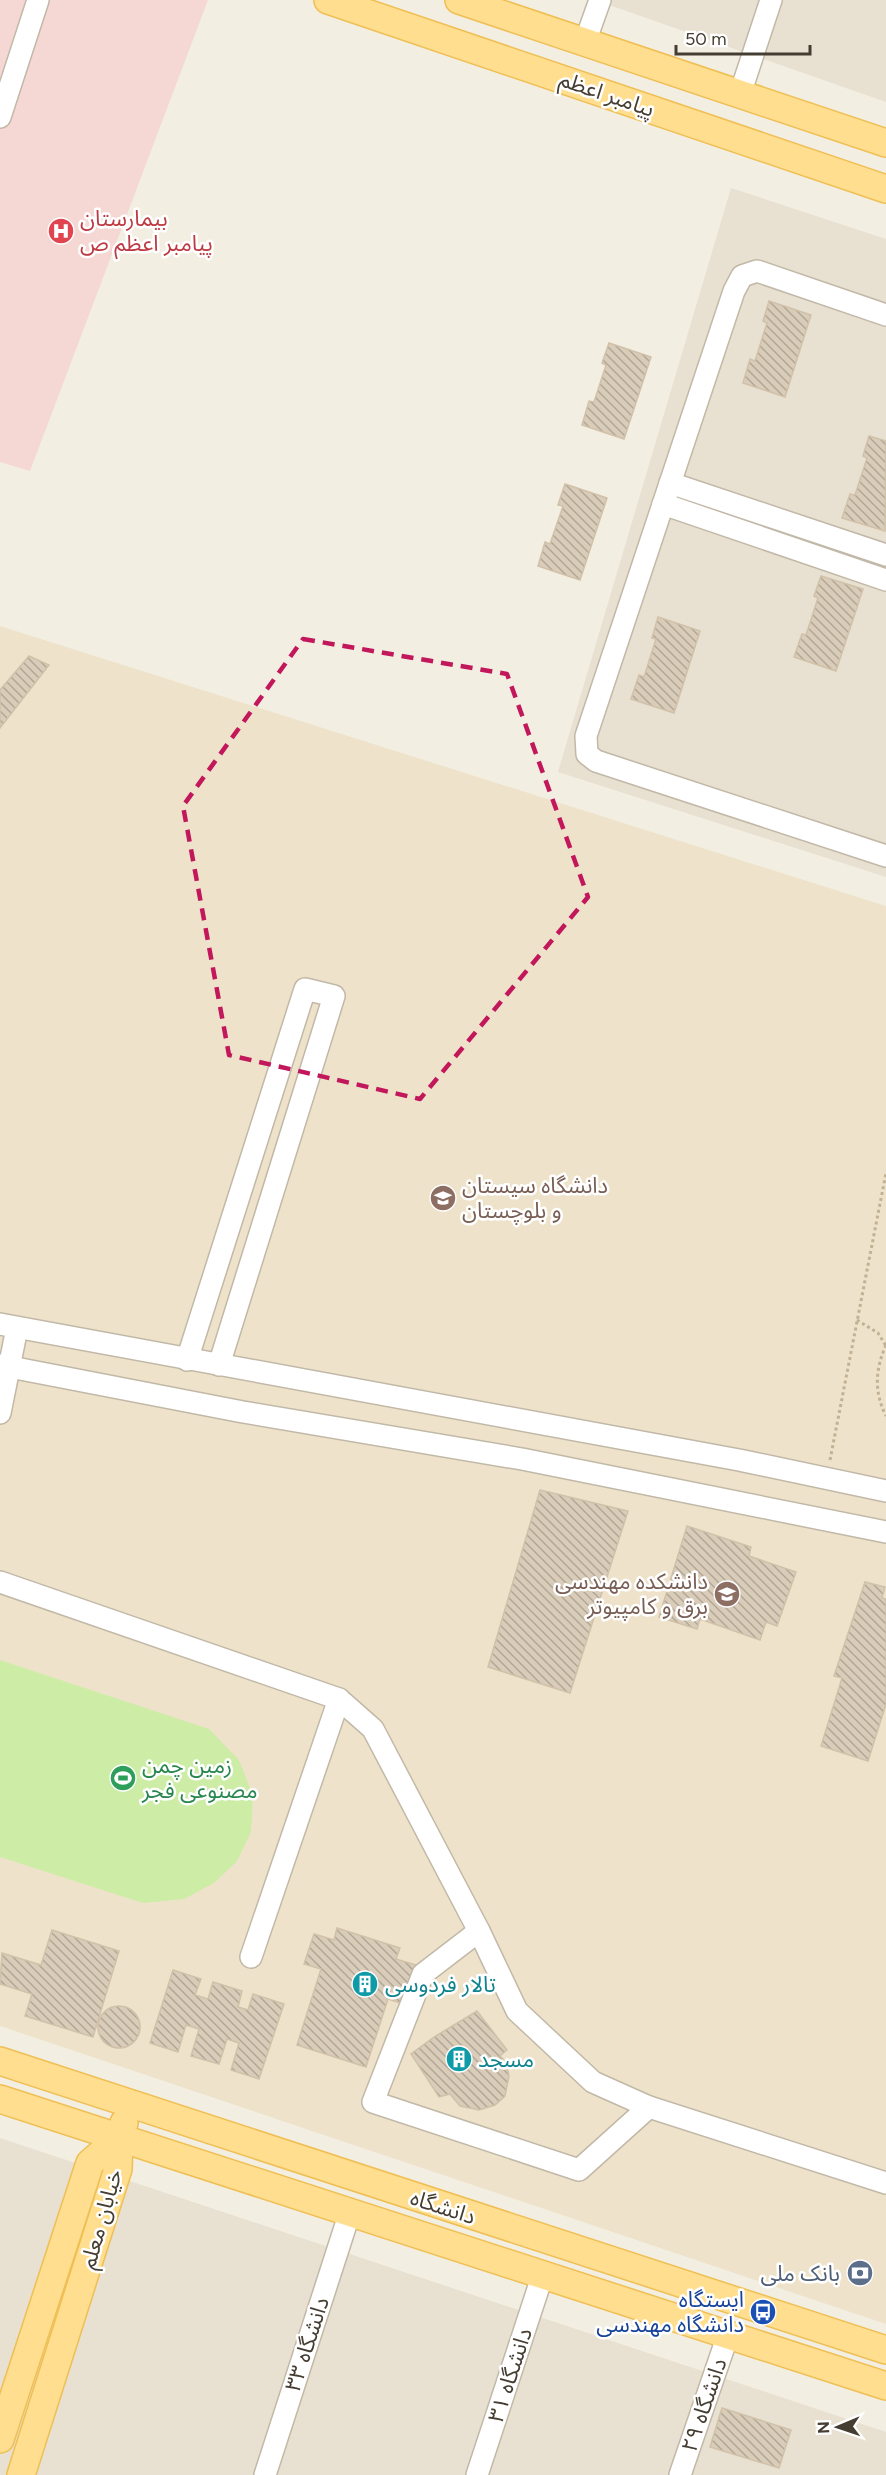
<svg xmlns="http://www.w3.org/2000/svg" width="886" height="2475" font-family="Figtree,'Noto Sans Arabic',sans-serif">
  <defs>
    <pattern id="building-back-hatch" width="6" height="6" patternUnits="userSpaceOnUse" patternTransform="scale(1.5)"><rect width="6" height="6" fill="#d9ccb9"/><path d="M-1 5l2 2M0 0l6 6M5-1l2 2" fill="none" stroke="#b2a797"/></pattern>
  </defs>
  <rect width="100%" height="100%" fill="#f3eee2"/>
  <g fill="#e8e0d0">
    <polygon points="595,0 886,0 886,102"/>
    <polygon points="731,188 886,239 886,877 558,772"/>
    <polygon points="0,2138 886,2432 886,2475 0,2475"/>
  </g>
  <polygon fill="#eee3ca" points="0,626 886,906 886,2324 0,2026"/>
  <polygon fill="#f5d8d4" points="0,0 208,0 30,471 0,462"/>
  <polygon fill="#cdeca6" points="0,1660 209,1729 239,1760 253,1796 251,1832 237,1861 214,1883 184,1899 143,1903 0,1857"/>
  <g fill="url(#building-back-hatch)" stroke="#d1c1a9" stroke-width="1.5">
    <polygon points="769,301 811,315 785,397 743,383 750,359 755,361 767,323 763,321"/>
    <polygon points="609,343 651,357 624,439 582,425 589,401 594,402 606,365 602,363"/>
    <polygon points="869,436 886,441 885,531 842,518 850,494 855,495 867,458 863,456"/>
    <polygon points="565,484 607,498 580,580 538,566 545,542 550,544 563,506 558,505"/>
    <polygon points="821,576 863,589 836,671 794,657 802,634 806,635 818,598 814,596"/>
    <polygon points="658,617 700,631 674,713 631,699 639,675 644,677 656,639 652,638"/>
    <polygon points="29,656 49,665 0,728 0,690"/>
    <polygon points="540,1490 628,1511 570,1693 488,1667"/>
    <polygon points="687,1526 751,1547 749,1556 796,1572 777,1626 766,1622 760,1640 700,1619 697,1629 659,1617"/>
    <polygon points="865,1582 885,1587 882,1598 886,1599 886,1704 868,1761 821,1746 842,1678 834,1676"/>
    <polygon points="337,1928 400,1948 396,1959 419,1966 407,2005 388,1999 366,2067 297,2045 321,1969 304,1964 314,1934 334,1940"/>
    <polygon points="52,1930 119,1951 93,2037 25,2016 32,1994 0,1984 2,1953 41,1965"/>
    <polygon points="173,1970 201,1979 195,1995 208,1999 213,1982 242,1991 238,2007 248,2010 253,1994 284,2004 259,2079 231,2070 239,2043 227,2039 219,2064 191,2056 199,2029 186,2025 178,2052 150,2043"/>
    <circle cx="119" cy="2027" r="21"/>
    <polygon points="477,2011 507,2050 500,2056 506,2062 509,2076 505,2096 495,2105 479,2110 460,2106 450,2094 439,2097 411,2054 434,2037"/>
    <polygon points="722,2408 791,2430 779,2468 710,2447"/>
  </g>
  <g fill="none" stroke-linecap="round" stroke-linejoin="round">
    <defs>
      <g id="minor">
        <polyline points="585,42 600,0"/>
        <polyline points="740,94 771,0"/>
        <polyline points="0,117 38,0"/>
        <polyline points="886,315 757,271 742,276 734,291 586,736 587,754 596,761 886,856"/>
        <polyline points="670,483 886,555"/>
        <polyline points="663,504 886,580"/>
        <polyline points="0,1324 739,1460 886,1491"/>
        <polyline points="187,1360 305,989 334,996 219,1365"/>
        <polyline points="0,1365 243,1412 522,1459 886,1532"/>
        <polyline points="0,1413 17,1328"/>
        <polyline points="0,1582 339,1699 373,1729 479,1931 517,2011 593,2082 649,2107"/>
        <polyline points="479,1931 423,1974 373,2102 579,2170 649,2107 886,2183"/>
        <polyline points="251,1957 339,1699"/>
        <polyline points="265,2475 350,2212"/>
        <polyline points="477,2475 543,2274"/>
        <polyline points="680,2475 728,2335"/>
      </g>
      <g id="major">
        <polyline points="328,0 886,189"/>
        <polyline points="459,0 886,143"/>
        <polyline points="0,2061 886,2350"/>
        <polyline points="0,2099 886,2386"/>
        <polyline points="0,2439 90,2163 119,2138"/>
        <polyline points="21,2475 118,2169 119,2138 124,2123"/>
      </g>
    </defs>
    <use href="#minor" stroke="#c2b8a7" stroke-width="24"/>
    <use href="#major" stroke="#efbf54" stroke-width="30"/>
    <g stroke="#c2b194" stroke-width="3" stroke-dasharray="3 3" stroke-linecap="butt">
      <polyline points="857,1320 878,1333 886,1346"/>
      <path d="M886,1345c-11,25 -12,47 0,71"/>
      <polyline points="830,1460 886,1173"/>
    </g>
    <use href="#minor" stroke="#fff" stroke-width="21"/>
    <use href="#major" stroke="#ffde8f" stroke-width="27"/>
  </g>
  <path fill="none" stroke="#c2185b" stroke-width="4.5" stroke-dasharray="12 8" stroke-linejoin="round" d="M303,639l204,35 81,223 -168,202 -191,-44 -46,-249z"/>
  <defs>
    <symbol id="hospital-disc" viewBox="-11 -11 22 22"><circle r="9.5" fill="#e0444e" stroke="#fff"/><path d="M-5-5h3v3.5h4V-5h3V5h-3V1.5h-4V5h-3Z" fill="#fff"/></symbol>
    <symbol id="university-disc" viewBox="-11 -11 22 22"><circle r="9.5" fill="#8d6e63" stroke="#fff"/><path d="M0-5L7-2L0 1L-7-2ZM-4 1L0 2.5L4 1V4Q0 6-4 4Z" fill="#fff"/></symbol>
    <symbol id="school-disc" viewBox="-11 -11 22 22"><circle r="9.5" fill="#8d6e63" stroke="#fff"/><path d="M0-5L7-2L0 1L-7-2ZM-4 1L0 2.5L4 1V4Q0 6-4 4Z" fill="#fff"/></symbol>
    <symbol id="stadium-disc" viewBox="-11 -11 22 22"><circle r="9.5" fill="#2e9e5b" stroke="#fff"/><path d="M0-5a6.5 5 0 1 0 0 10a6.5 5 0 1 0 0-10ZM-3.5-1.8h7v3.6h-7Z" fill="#fff"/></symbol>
    <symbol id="building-disc" viewBox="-11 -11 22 22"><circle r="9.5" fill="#0f9aa8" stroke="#fff"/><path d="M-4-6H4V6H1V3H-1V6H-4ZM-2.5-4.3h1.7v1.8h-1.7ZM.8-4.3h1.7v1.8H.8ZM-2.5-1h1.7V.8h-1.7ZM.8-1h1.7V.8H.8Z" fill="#fff"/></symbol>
    <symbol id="bank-disc" viewBox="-11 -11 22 22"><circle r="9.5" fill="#5c6f8a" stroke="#fff"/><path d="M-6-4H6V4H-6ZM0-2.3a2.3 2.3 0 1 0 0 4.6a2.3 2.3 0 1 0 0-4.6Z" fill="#fff"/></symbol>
    <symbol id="bus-disc" viewBox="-11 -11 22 22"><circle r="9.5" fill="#1a4fb4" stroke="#fff"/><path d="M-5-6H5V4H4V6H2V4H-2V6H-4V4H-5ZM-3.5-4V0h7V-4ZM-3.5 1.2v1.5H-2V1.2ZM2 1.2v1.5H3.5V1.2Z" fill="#fff"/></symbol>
  </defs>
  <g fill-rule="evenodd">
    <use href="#hospital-disc" x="46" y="216" width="30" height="30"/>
    <use href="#university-disc" x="428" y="1183" width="30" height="30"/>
    <use href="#school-disc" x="712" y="1579" width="30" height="30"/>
    <use href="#stadium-disc" x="108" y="1763" width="30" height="30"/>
    <use href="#building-disc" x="350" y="1969" width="30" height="30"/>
    <use href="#building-disc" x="444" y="2044" width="30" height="30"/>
    <use href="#bank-disc" x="845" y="2258" width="30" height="30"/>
    <use href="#bus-disc" x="748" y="2297" width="30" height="30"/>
  </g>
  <g text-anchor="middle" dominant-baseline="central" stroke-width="5" stroke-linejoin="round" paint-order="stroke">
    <g font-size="22" fill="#453d32" stroke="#fff">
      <text transform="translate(607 94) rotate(19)">پیامبر اعظم</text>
      <text transform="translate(443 2207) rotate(18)">دانشگاه</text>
      <text transform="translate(101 2219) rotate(-74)">خیابان معلم</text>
      <text transform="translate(307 2344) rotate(-72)">دانشگاه ۳۳</text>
      <text transform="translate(510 2375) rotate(-72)">دانشگاه ۳۱</text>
      <text transform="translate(704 2405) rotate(-71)">دانشگاه ۲۹</text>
    </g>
    <g font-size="22" fill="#be3a42" stroke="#fff" text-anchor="start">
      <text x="80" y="218">بیمارستان<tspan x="80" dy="25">پیامبر اعظم ص</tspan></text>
    </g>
    <g font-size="22" fill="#785e54" stroke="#fff" text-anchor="start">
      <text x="462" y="1185">دانشگاه سیستان<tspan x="462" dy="25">و بلوچستان</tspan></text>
      <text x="708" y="1581" text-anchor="end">دانشکده مهندسی<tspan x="708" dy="25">برق و کامپیوتر</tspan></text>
    </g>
    <g font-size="22" fill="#27864d" stroke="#fff" text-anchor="start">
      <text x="142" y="1765">زمین چمن<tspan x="142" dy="25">مصنوعی فجر</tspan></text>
    </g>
    <g font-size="22" fill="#0d838f" stroke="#fff" text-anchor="start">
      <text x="385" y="1984">تالار فردوسی</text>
      <text x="478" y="2059">مسجد</text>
    </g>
    <g font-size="22" fill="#4e5e75" stroke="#fff" text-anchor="end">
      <text x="840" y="2273">بانک ملی</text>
    </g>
    <g font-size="22" fill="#164399" stroke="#fff" text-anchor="end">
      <text x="744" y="2299">ایستگاه<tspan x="744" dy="25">دانشگاه مهندسی</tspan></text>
    </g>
  </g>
  <g transform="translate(838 2427) rotate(268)" stroke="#ffffff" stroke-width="4.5" paint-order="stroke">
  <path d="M0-4.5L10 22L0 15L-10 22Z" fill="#453d32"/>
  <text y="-9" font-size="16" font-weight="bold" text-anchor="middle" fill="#453d32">N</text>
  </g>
  <path d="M676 45v9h134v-9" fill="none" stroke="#453d32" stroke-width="3"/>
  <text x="685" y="45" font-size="18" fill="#453d32" stroke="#ffffff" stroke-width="4.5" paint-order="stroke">50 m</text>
</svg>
